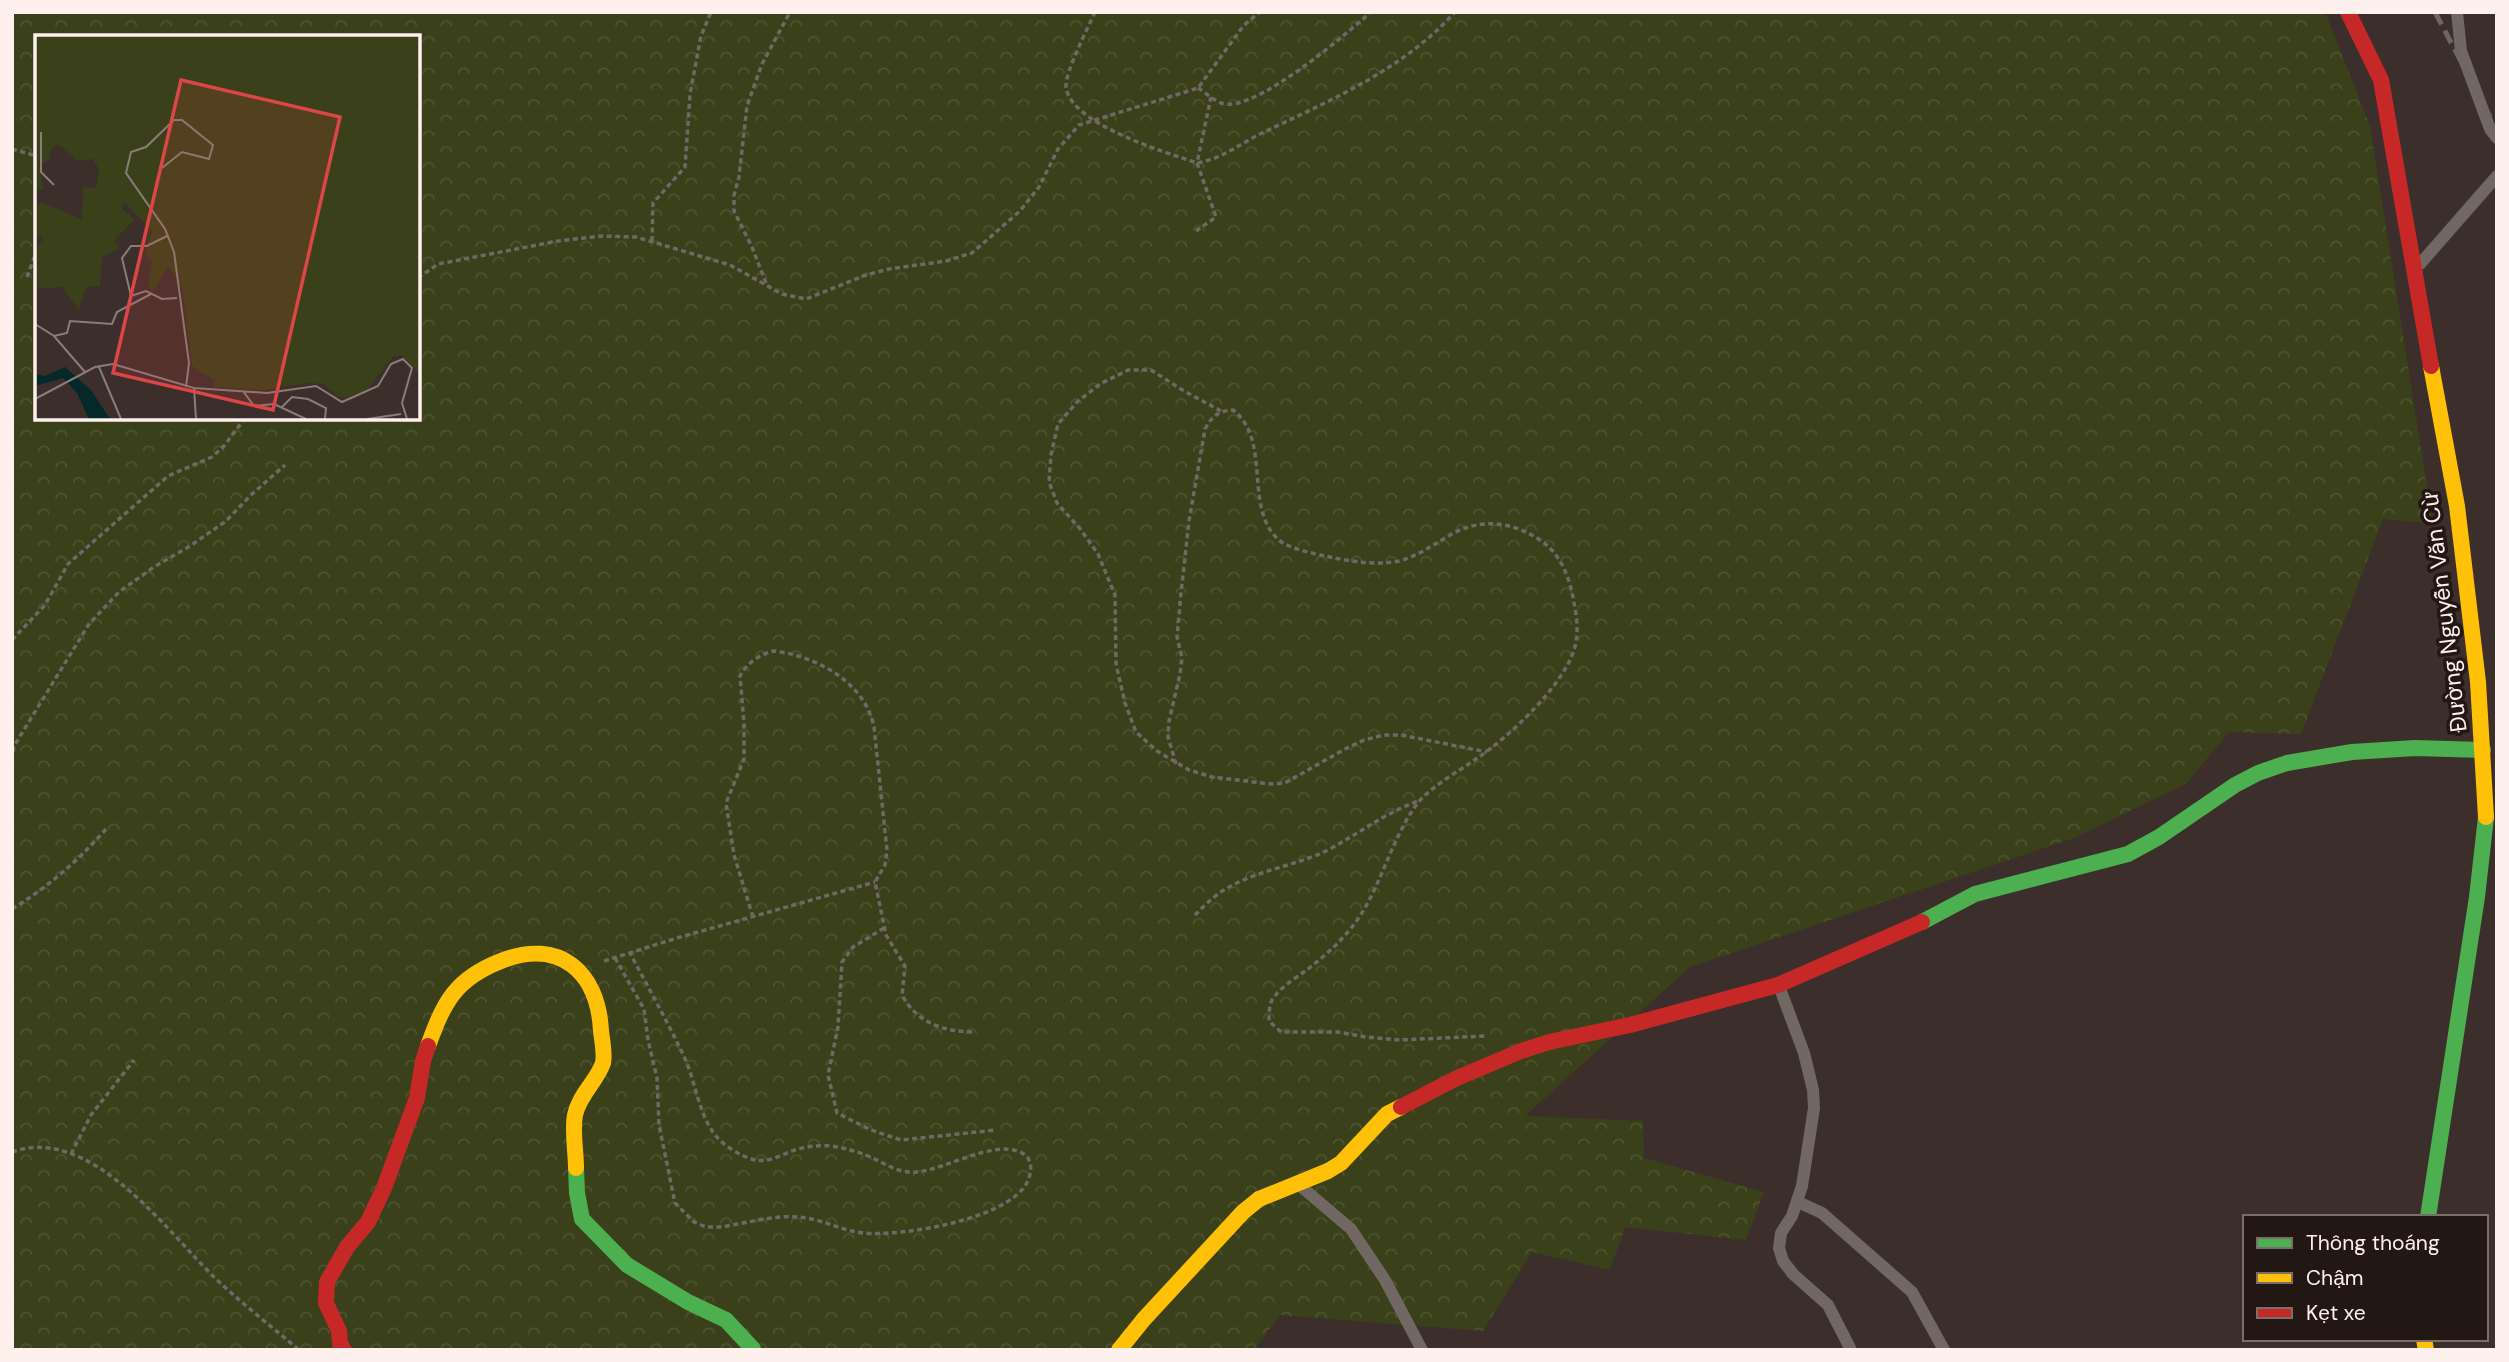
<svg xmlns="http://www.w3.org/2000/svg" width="2509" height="1362" font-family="'DM Sans',sans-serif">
  <defs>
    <pattern id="forest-crowns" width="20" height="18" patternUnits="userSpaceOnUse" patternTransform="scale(1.75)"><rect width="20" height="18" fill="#3a4019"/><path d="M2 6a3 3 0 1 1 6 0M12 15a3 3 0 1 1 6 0" fill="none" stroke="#4e5330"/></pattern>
  </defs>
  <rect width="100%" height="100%" fill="#3c2e2a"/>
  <path fill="url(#forest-crowns)" fill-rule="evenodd" d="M12,12h2313l45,114 63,398 -50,-5 -82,215 -72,-2 -43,52 -112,54 -384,129 -165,149 118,5 1,37 120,34 -18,48 -121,-13 -15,43 -78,-18 -49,79 -203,-16 -26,35h-1242zM37,37h381v381h-381z"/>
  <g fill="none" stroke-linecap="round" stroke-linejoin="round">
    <g stroke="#716865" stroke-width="3.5" stroke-dasharray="5 3.5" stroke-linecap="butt">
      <path d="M1095,12c-7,16 -30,60 -29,75 5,38 100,65 131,76 24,-4 43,-19 63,-29 69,-33 143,-64 195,-122"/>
      <path d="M1198,88c7,4 15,12 23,15 32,12 125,-69 150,-91"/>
      <polyline points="12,149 33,155 37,164"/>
      <polyline points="1196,231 1216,217 1197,163 1211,97"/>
      <polyline points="652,241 653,203 685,167 690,94 701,36 711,12"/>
      <polyline points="27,277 37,250"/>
      <polyline points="418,278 438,264 558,241 602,236 636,237 730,265 782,294 806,299 866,275 889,269 946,261 972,253 1020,211 1039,187 1058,149 1079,125 1198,88 1244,25 1260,12"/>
      <polyline points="766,283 752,247 734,211 734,195 739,177 747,106 762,64 790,12"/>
      <polyline points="1221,411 1184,391 1151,370 1128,370 1100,384 1077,402 1058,424 1051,455 1049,482 1057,503 1081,530 1098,554 1115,595 1116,664 1125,703 1136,732 1157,751 1189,770 1212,777 1270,784 1285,783 1345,749 1364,740 1384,735 1401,735 1487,752"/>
      <polyline points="12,640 45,605 68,564 168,476 212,457 224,446 245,418"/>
      <polyline points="12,760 14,746 89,624 119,592 154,567 190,546 226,521 252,494 285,465"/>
      <path d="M1176,764l-8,-27 1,-16 11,-47 2,-16 -5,-21 4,-44 8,-72 16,-92c7,-13 13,-18 28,-19 40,31 9,99 47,131 11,8 32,12 45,15 24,5 49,10 74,5 19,-5 34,-16 51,-26 29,-17 62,-14 90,5 21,14 30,38 34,63 3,14 5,33 0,47 -12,37 -65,87 -98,109 -17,12 -46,28 -59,45 -29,39 -37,92 -70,129 -12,14 -25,25 -39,36 -12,9 -28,18 -36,31 -3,6 -3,14 -3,21l12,11h57l28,5 34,3 85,-4"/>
      <path d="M12,909c36,-22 66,-48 94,-80"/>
      <path d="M1195,915c11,-11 23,-23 38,-30 30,-16 65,-20 95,-35 32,-17 55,-36 90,-49"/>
      <path d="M753,917l-19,-62 -8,-52 18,-44v-36l-4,-47c6,-12 21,-23 34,-25 42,5 91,31 100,76l13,123 -2,15 -10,17 11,53 19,31 -3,29c15,28 42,37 73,37"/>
      <polyline points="884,928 853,947 842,962 838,1027 828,1075 837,1113 871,1130 901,1140 996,1130"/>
      <path d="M615,958l29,51 4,31 9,38 2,47 16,78 19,19 12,5h13c25,-3 53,-12 78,-10 24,1 44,14 67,16 37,4 159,-15 166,-59 2,-9 0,-18 -10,-22 -28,-12 -73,17 -103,20 -19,2 -32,-9 -49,-16 -12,-5 -24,-8 -36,-10 -13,-1 -24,0 -37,4 -13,4 -25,13 -40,10 -13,-3 -31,-14 -40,-25 -16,-21 -19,-50 -29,-74 -17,-37 -37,-72 -56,-108"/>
      <polyline points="604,961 677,938 875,882"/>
      <path d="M12,1152c78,-28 154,78 202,125 27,26 57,49 85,73"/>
      <polyline points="71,1154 91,1115 134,1060"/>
    </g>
    <g stroke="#716763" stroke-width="12">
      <polyline points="2457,12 2461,51 2490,129 2497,138"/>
      <polyline points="2420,264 2497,176"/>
      <polyline points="1779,986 1804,1053 1813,1090 1814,1108 1802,1186 1792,1216 1781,1233 1779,1248 1783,1261 1793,1274 1828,1305 1851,1350"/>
      <polyline points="1298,1184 1351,1229 1385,1280 1422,1350"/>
      <polyline points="1798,1202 1822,1213 1912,1292 1944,1350"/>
    </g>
    <g stroke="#4caf50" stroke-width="16">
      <polyline points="1922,922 1975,894 2128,854 2159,837 2235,785 2258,773 2287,763 2352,752 2415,748 2483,750"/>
      <polyline points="576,1168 577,1193 582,1219 627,1265 688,1302 726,1320 753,1349"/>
      <polyline points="2428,1217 2477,897 2486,817"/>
    </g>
    <g stroke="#ffc107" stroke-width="16">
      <polyline points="2431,366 2457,506 2478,682 2486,817"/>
      <path d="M428,1046c16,-44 27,-67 73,-85 58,-23 97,10 100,70 1,9 4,23 2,32 -6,18 -24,32 -28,52 -3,16 1,37 1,53"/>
      <polyline points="2424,1339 2426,1350"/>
      <polyline points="1119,1350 1144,1319 1243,1212 1259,1199 1328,1171 1341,1163 1387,1114 1401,1107"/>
    </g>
    <g stroke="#c62828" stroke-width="16">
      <polyline points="2348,12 2381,80 2431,366"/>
      <polyline points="1401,1107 1457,1078 1521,1051 1549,1042 1630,1025 1778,985 1922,922"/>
      <polyline points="344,1350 340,1344 339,1331 326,1303 327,1282 347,1247 368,1222 384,1188 417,1098 423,1061 428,1046"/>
    </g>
    <polyline stroke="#6f6561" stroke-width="5" stroke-dasharray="14 7" stroke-linecap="butt" points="2435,12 2497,130"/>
  </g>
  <g text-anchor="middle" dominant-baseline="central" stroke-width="7" stroke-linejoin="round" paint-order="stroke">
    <g font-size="23" fill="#fef1ed" stroke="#221713">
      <text transform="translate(2444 612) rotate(-97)">Đường Nguyễn Văn Cừ</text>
    </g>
  </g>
  <g transform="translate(35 35)">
    <rect width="385" height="385" fill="#3c2e2a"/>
    <path d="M0,1h385v339l-18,-20 -9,2 -25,32 -18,8h-11l-16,-13 -15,-1 -46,7 -49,-3 2,-6 -23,-15 -10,-78 -13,-22 -16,25 -5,-4 4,-25 -7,-8 7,-23 -28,-29 -2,7 13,10 -21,22 6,7 -18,9 -2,29 -14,1 -7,23 -17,-23 -24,2 -3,-39 8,-11 -8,-5v-23l6,-9 41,17 1,-32 13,1 3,-18 -6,-11 -16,2 -19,-17 -6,4 -3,13 -10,3 5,26 -9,-2z" fill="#3a4019"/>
    <path d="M30,332l26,23 19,29h-21l-12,-26 -14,-15 -28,8v-12l10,2z" fill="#05282a"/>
    <path fill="none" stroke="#8a7c78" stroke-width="2" d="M6,97v40l13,13M127,133l20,-16 27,7 4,-14 -31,-25h-8l-28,27 -15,5 -5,21 39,56 9,23 15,111 -3,24M132,201l-20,10h-16l-9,12 9,38 15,-5 16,8 15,-1M0,289l19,12 31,36M19,301l13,-3 3,-12 42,3 5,-12 34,-18M64,332l22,52M159,353l2,31M208,356l11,15 20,-2 32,15M0,364l60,-32 18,-3 81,24 73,5 49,-7 26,16 36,-16 13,-22 12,-5 9,9 -10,35 5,16M247,372l10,-10 16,2 18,9 -1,11M332,384l34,-5"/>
    <path fill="#dc4646" fill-opacity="0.15" stroke="#dc4646" stroke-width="3.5" d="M146,45l159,37 -67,293 -160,-37z"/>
    <rect width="385" height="385" fill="none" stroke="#fef1ed" stroke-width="3.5"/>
  </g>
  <rect width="2509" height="1362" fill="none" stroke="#fef1ed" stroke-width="28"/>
  <rect x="2243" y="1215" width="245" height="126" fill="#221713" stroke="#7a6e6a" stroke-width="2"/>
  <rect x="2257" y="1238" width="35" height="10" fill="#4caf50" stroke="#7a6e6a" stroke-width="2"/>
  <text x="2306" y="1250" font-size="21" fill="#fef1ed">Thông thoáng</text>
  <rect x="2257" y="1273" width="35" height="10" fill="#ffc107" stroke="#7a6e6a" stroke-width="2"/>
  <text x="2306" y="1285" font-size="21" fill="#fef1ed">Chậm</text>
  <rect x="2257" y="1308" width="35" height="10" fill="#c62828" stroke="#7a6e6a" stroke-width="2"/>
  <text x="2306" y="1320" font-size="21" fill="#fef1ed">Kẹt xe</text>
</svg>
